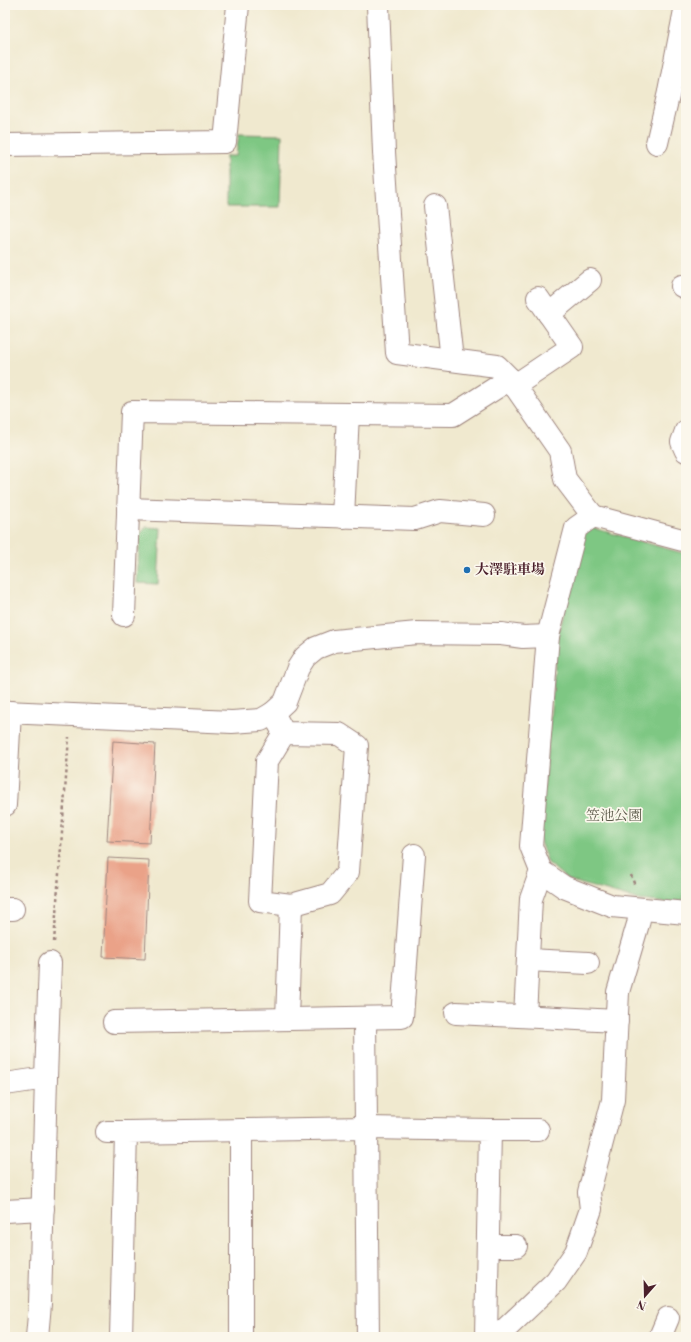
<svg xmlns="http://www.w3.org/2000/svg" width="691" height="1342" font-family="'Libre Bodoni','Noto Serif JP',serif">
  <rect width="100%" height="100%" fill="#fbf7ec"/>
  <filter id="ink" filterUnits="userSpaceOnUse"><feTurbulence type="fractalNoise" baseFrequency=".025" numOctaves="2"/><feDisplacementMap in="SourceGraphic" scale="8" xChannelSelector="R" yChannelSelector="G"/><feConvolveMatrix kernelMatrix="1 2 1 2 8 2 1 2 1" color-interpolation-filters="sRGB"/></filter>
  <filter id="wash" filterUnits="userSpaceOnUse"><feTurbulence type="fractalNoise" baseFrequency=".012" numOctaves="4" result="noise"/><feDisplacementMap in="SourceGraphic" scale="16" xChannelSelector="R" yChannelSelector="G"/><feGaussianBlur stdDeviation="0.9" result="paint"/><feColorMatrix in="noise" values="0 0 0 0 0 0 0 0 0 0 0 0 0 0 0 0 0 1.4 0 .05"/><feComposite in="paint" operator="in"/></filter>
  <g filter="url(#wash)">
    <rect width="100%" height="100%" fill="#f0e9cf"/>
    <g fill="#7ec783" stroke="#647357">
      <polygon points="239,134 282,135 280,207 226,207 226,156 236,156"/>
      <polygon points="146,527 161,528 158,584 137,583 140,534"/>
      <polygon points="593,528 686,554 686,882 683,901 668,903 639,900 568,880 548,863 539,839 558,633 583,534"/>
    </g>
    <g id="blocks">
      <g fill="#eaa288">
        <polygon points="113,741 155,744 150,843 107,841"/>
        <polygon points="108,858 149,860 145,959 103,957"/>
      </g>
    </g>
  </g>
  <g filter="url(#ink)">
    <use href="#blocks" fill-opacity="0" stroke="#9d847d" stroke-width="1"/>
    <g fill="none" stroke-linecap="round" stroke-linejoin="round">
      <defs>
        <g id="minor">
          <polyline points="378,5 384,152 397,353 497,366 510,379 560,451 565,479 593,516"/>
          <polyline points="657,143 669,92 686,5"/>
          <polyline points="5,145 225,142 238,5"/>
          <polyline points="435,206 452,360"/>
          <polyline points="682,286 686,288"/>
          <polyline points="549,314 590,280"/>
          <polyline points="514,386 572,347 538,298"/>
          <polyline points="686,431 682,442 686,451"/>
          <polyline points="128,509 415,519 440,511 484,515"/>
          <polyline points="343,517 348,414"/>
          <polyline points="686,541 593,516 576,528 548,636 531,846 541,871 564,887 612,906 686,913"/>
          <polyline points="124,615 132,412 453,415 510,379"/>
          <polyline points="5,712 232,722 261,720 273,713 285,702 298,668 305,657 316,648 334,641 417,633 501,634 523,637 548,636"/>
          <polyline points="273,713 284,733 339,734 357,746 348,872 330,894 291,905 260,901 267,761 284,733"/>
          <polyline points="5,805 10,712"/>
          <polyline points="5,909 13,909"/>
          <polyline points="528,960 588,963"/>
          <polyline points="456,1013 617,1021"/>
          <polyline points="525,1016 531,899 541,871"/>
          <polyline points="365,1018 368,1337"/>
          <polyline points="287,1019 291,905"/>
          <polyline points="114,1022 402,1017 414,855"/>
          <polyline points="5,1084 46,1078"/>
          <polyline points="490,1130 538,1130"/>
          <polyline points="107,1132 126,1132"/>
          <polyline points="5,1211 43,1209"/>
          <polyline points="488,1246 516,1246"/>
          <polyline points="37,1337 40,1304 46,1078 50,963"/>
          <polyline points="121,1337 126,1132 366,1128 490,1130 486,1337"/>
          <polyline points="241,1337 241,1130"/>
          <polyline points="497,1337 556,1281 576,1252 591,1209 589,1192 613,1100 618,992 638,924 641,909"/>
          <polyline points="660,1337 668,1318"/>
        </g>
      </defs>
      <use href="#minor" stroke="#9d847d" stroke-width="24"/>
      <g stroke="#9d847d" stroke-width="2.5" stroke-dasharray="3 3" stroke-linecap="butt">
        <polyline points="631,875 635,886"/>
        <polyline points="54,942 69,737"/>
      </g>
      <use href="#minor" stroke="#fff" stroke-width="22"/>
    </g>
  </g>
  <circle fill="#1f6fb2" stroke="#fbf7ec" stroke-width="1.5" cx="467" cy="570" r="4"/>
  <g text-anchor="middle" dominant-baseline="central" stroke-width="3.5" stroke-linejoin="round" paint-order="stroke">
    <g font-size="14" font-weight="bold" fill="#4a1f2b" stroke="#fbf7ec" text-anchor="start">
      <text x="475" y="570">大澤駐車場</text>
    </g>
    <g font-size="14" fill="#5c5a4a" stroke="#fbf7ec">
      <text x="614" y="816">笠池公園</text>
    </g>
  </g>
  <rect width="691" height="1342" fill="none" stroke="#fbf7ec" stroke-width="20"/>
  <g transform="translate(645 1296) rotate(200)" stroke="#fbf7ec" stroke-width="3" paint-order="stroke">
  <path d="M0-3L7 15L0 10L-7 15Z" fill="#4a1f2b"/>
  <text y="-6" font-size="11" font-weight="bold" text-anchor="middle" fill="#4a1f2b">N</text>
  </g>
</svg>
